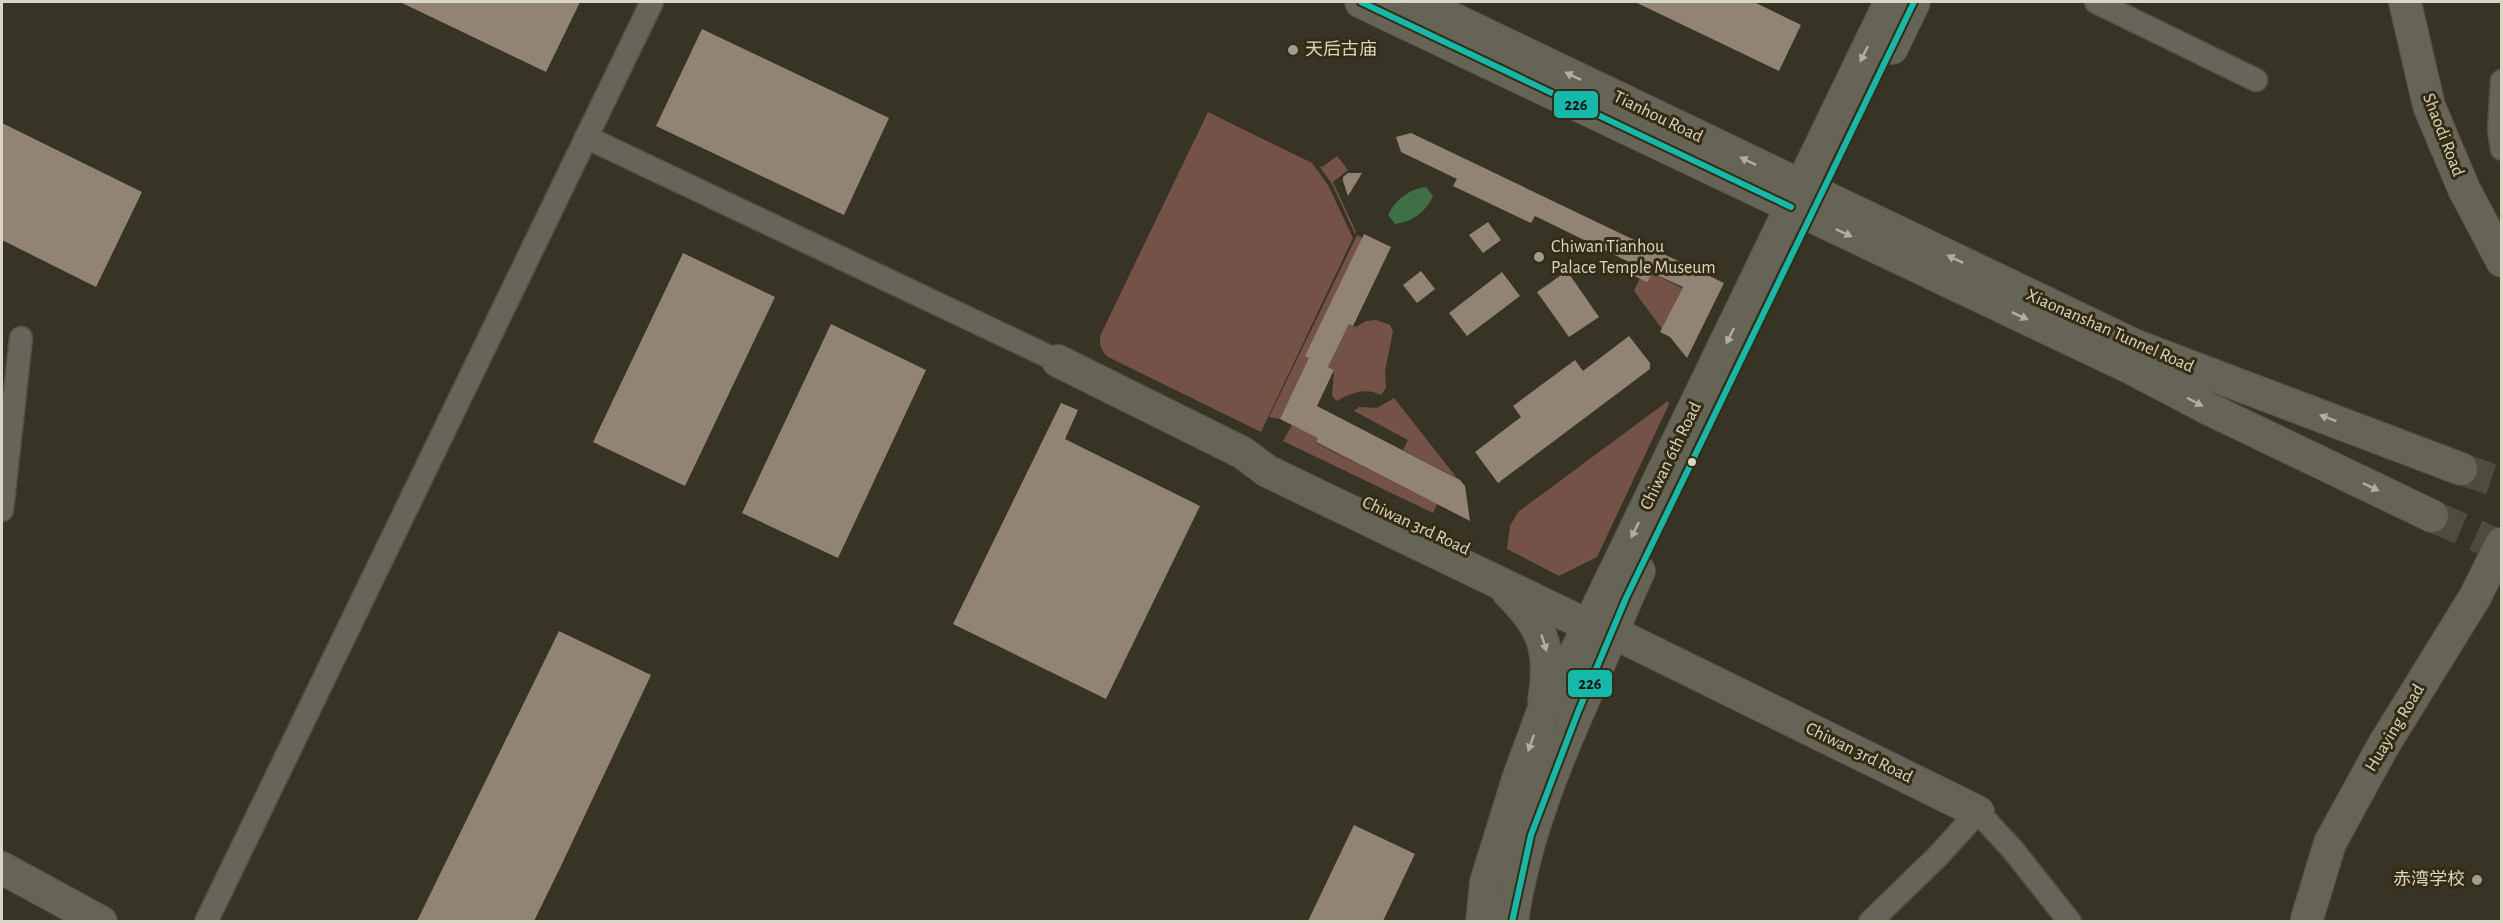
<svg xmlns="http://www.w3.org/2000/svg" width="2503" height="923" font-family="'Alegreya Sans','Noto Sans SC',sans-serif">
  <rect width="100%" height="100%" fill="#373325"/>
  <g fill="#745247">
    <path d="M1208,112l104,51 16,22 25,53 -92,194 -153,-75c-7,-6 -8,-11 -8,-21z"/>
    <polygon points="1337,156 1348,170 1333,182 1356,232 1355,234 1332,184 1319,166 1322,167"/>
    <polygon points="1357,235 1363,238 1310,358 1280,419 1269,417"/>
    <polygon points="1652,273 1682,288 1662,329 1634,291 1640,278"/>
    <path d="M1376,320l14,5 3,6 -8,40 1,17 -5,7c-15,-8 -31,-2 -44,6l-5,-5 2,-26 -6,-3 21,-43 7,3 10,-6z"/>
    <polygon points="1394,398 1457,478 1403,450 1408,440 1354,411 1359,407 1377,408"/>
    <polygon points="1668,401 1669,404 1597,557 1559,576 1507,549 1510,526 1518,512"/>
    <polygon points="1328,418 1316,443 1437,504 1433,513 1283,441 1292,425 1304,431"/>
  </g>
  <path fill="#3f6f45" d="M1426,187l7,9c-7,16 -21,26 -38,28l-7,-9c7,-15 21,-26 38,-28z"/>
  <g fill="#918474">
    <polygon points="400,2 580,2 546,72"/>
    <polygon points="1635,2 1754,2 1801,25 1779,71"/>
    <polygon points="702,29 889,118 844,215 656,126"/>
    <polygon points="2,123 142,192 96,287 2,240"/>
    <polygon points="1411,133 1724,283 1687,358 1670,337 1660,332 1683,287 1652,273 1647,282 1624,271 1629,262 1535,216 1531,223 1453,186 1457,179 1401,152 1396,137"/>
    <polygon points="1348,173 1362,173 1348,196 1343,181 1343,177"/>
    <polygon points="1488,222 1501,240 1483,253 1469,235"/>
    <polygon points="1364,234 1391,247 1353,326 1349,324 1328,367 1334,370 1317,406 1460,480 1465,486 1470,521 1316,442 1318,438 1280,419 1309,358 1305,356"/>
    <polygon points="683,253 775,297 685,486 593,442"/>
    <polygon points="1421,271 1435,289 1417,303 1403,285"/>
    <polygon points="1567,271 1599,317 1569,337 1537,292"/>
    <polygon points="1502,272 1520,296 1467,336 1449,313"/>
    <polygon points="831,324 926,370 838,558 742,513"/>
    <polygon points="1629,336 1650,363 1650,369 1498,483 1475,452 1521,417 1513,406 1575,360 1583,371"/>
    <polygon points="1061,403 1078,410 1065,439 1200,506 1106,699 953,624"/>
    <polygon points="559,631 651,675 560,868 534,921 417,921"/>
    <polygon points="1354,825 1415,854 1383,921 1308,921"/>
  </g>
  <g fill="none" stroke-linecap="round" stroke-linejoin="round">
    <g stroke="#4f4b3d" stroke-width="32" stroke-dasharray="32 16" stroke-linecap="butt">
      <polyline points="2461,469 2502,483"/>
      <polyline points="2432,516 2502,547"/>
    </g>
    <defs>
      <g id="street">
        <polyline points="2096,2 2256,80"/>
        <polyline points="2502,81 2499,130 2502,149"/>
        <polyline points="586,137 1058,361"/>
        <polyline points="2,510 21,338"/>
        <polyline points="206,922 652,2"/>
        <polyline points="1870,922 1938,856 1978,812 2013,850 2070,922"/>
      </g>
      <g id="secondary">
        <polyline points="1361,2 2131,368 2211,410 2432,516"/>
        <polyline points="1418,2 2136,346 2461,469"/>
        <polyline points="2405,2 2429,106 2464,189 2502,261"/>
        <polyline points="1892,48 1914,2"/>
        <polyline points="1058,361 1243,453 1267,471 1589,626 1612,632 1978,812"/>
        <path d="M1508,592c36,35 44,59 36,108"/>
        <polyline points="2,868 101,922"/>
        <polyline points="1482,922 1486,882 1518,779 1542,714 1576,652 1890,2"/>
        <path d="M1512,922c12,-86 47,-168 82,-246 15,-35 29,-71 45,-105"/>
      </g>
    </defs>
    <use href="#street" stroke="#534f43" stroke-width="25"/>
    <use href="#secondary" stroke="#534f43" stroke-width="34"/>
    <use href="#street" stroke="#67645a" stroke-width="22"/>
    <use href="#secondary" stroke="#666456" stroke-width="32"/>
    <defs>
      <polyline id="secondary-bridge" points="2306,922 2330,843 2383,746 2475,597 2502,543"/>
    </defs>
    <use href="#secondary-bridge" stroke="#534f43" stroke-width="34" stroke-linecap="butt"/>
    <use href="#secondary-bridge" stroke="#666456" stroke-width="32"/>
    <defs>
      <g id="bus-1">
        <polyline points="1361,2 1791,207"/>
        <polyline points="1512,922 1531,835 1578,712 1626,598 1914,2"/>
      </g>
    </defs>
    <use href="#bus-1" stroke="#352d13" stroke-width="10"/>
    <use href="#bus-1" stroke="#14b9a9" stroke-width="6"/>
  </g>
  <defs><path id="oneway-solid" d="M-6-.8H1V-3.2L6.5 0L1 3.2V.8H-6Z" transform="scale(1.5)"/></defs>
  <g fill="#b1ae9f">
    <use href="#oneway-solid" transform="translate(1864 54) rotate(116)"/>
    <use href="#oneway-solid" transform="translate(1573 76) rotate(-154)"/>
    <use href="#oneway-solid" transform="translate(1748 161) rotate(-154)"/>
    <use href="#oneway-solid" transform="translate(1844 233) rotate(25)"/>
    <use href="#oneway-solid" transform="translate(1955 259) rotate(-154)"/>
    <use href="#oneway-solid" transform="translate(2020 316) rotate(25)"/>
    <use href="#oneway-solid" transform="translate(1730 336) rotate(116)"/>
    <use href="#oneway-solid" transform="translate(2195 402) rotate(28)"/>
    <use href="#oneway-solid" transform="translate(2328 418) rotate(-159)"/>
    <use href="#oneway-solid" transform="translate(2371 487) rotate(26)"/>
    <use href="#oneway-solid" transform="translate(1635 530) rotate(116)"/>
    <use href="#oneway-solid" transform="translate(1544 643) rotate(73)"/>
    <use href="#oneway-solid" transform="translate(1531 743) rotate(110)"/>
  </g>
  <g fill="#a19d8e" stroke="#352d13" stroke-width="2">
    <circle cx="1293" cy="50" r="6"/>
    <circle cx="1539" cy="257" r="6"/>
    <circle cx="2477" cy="880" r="6"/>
  </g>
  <circle fill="#dad6c6" stroke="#352d13" stroke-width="2" cx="1692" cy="462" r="5"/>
  <g text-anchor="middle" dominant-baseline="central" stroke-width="6" stroke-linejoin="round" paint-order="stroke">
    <g font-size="18" fill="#dad6c6" stroke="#352d13" text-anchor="start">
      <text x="1305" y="50">天后古庙</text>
      <text x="1551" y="247">Chiwan Tianhou<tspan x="1551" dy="21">Palace Temple Museum</tspan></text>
      <text x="2465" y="880" text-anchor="end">赤湾学校</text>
    </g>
    <g font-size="18" fill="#dad6c6" stroke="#352d13">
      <text transform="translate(1658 117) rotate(26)">Tianhou Road</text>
      <text transform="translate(2443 135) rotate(69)">Shaodi Road</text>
      <text transform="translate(2110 331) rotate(24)">Xiaonanshan Tunnel Road</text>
      <text transform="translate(1671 456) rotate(-64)">Chiwan 6th Road</text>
      <text transform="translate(1416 526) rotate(25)">Chiwan 3rd Road</text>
      <text transform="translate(2395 728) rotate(-59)">Huaying Road</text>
      <text transform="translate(1859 753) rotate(26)">Chiwan 3rd Road</text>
    </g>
  </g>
  <g stroke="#352d13" stroke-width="2">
    <rect x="1553" y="90" width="46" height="29" rx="6" fill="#14b9a9"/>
    <rect x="1567" y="669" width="46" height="29" rx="6" fill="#14b9a9"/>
  </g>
  <g font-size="16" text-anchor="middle" font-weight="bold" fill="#111">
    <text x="1576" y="110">226</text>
    <text x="1590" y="689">226</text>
  </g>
  <rect width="2503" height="923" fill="none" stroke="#dad6c6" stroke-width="6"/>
</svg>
